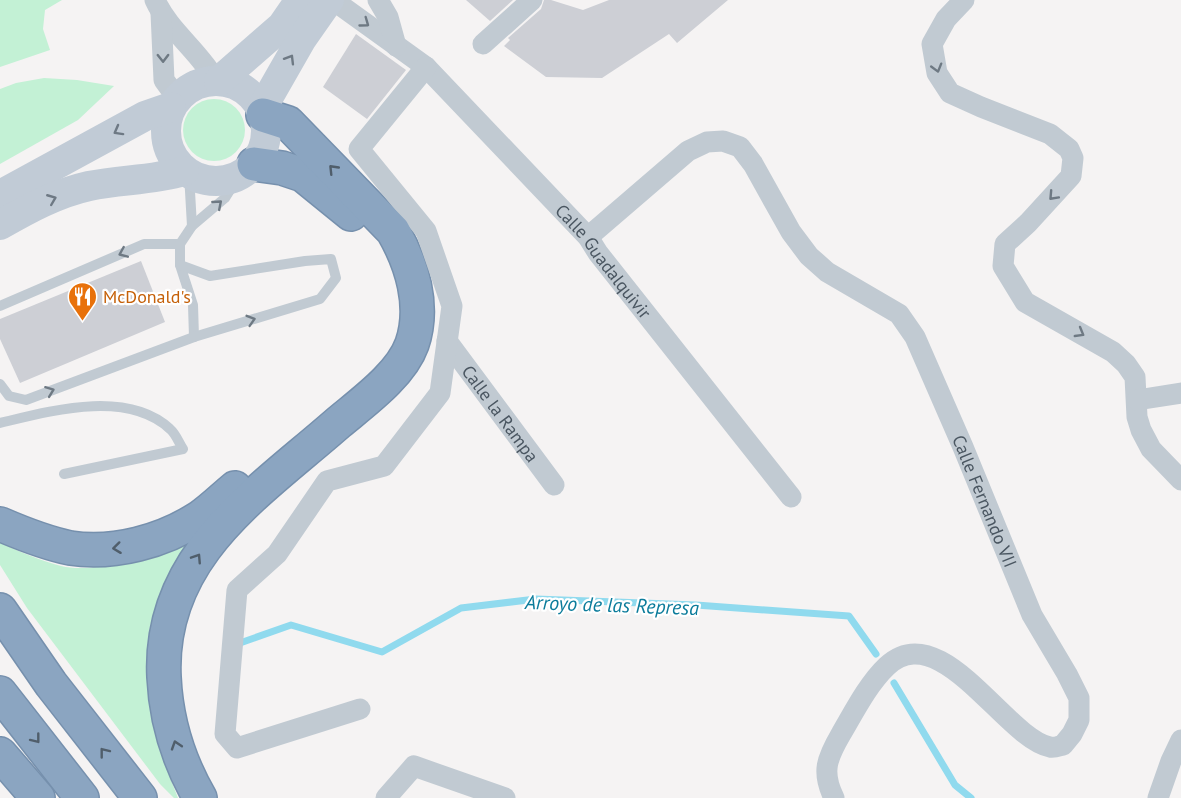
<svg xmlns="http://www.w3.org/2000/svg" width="1181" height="798" font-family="'PT Sans',sans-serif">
  <rect width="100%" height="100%" fill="#f5f3f3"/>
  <g fill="#c3f1d5">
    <polygon points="0,0 62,0 45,10 43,29 50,50 0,67"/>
    <polygon points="44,78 77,80 114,86 78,120 0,164 0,89 16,83"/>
    <circle cx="214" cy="130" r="31"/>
    <path d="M0,542c19,10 40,18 61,24 12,3 25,2 37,1 38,-2 60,-9 94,-25 -18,28 -38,58 -43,91 -8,57 8,113 29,165h-4l-14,-14 -133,-176 -27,-43z"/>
  </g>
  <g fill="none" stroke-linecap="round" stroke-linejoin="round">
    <g stroke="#90daee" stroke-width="7">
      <polyline points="240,643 291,625 382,652 461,608 536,599 696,605 849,616 876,654"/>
      <polyline points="894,683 955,785 971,798"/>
    </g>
  </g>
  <g fill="#cdcfd5">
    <polygon points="466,0 513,0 490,21"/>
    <polygon points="544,0 551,0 583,10 609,0 728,0 677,43 669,34 602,78 546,77 504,46 510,40 508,38 541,9"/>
    <polygon points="356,34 406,70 367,119 323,87"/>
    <polygon points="141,261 165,322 20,383 0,339 0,319"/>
  </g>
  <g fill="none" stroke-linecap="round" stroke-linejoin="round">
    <defs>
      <g id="motorway">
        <polyline points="254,164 282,168 303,175 351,214"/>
        <path d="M0,524c23,10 46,19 70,24 44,7 93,-7 129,-30 13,-9 24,-20 36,-30"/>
        <polyline points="0,610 51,684 140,798"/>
        <polyline points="0,693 82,798"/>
        <polyline points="0,754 38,798"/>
        <path d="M200,798c-22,-38 -34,-77 -36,-121 -6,-121 93,-183 174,-254 25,-21 63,-48 74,-79 13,-38 0,-80 -19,-113l-105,-108 -25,-8"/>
      </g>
    </defs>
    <use href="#motorway" stroke="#7690ad" stroke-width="36"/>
    <g stroke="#c1cad2" stroke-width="10">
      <polyline points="189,174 192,226"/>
      <polyline points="0,306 144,244 180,244"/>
      <polyline points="194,337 193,305 180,265 180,244 192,226 225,198 238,177"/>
      <polyline points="0,384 9,396 26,400 194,337 320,299 336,278 331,259 305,261 210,276 180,265"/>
      <path d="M0,423c50,-12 127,-34 170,6 6,5 9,14 13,20l-119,25"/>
    </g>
    <g stroke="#c1cad2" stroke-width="21">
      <path d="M155,0c14,31 44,51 61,81"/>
      <path id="s1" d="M333,0l93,67 162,170 10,16 193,244"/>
      <polyline points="378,0 388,17 396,46"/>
      <polyline points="964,0 946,19 932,44 937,73 950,93 981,107 1050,134 1069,149 1073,158 1071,176 1028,223 1005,244 1003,266 1025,302 1113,352 1126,364 1135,377 1137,417 1141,430 1151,449 1181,480"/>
      <polyline points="161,13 164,80 177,98"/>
      <polyline points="483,44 532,0"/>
      <path id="s2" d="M588,237l100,-86 19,-9 16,-1 17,6 13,17 38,68 18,24 18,16 72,42 16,23 48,110 69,168 35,59 12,24v22l-7,14 -9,11c-4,1 -9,3 -13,2 -45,-9 -109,-131 -163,-81 -19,18 -33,46 -46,68 -14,24 -20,38 -7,64"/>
      <path id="s3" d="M447,341l107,144"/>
      <polyline points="1137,400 1181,393"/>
      <polyline points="360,709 237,748 225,734 237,590 277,554 327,481 384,466 440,393 452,306 426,231 359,149 426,67"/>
      <polyline points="386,798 414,766 505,798"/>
      <polyline points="1158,798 1171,761 1181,740"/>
    </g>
    <g stroke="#c1cbd6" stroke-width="30">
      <circle cx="216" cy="131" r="50"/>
      <polyline points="219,81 282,26 300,0"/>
      <polyline points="261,110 301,40 329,0"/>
      <polyline points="0,195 145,116 171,107"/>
      <path d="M0,225c28,-16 57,-32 89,-39 32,-7 62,-5 95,-15"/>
    </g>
    <use href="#motorway" stroke="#8ba5c1" stroke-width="33"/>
  </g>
  <defs><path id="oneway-chevron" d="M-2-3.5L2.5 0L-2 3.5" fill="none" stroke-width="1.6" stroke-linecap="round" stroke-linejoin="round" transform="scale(1.5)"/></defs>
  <g stroke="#6e7983">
    <use href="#oneway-chevron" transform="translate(365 23) rotate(36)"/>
    <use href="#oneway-chevron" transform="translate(163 58) rotate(89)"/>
    <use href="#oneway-chevron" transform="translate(937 68) rotate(74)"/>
    <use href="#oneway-chevron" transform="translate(1053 196) rotate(133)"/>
    <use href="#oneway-chevron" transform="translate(218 204) rotate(-41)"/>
    <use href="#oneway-chevron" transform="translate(123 253) rotate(157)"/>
    <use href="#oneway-chevron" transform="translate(251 320) rotate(-17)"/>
    <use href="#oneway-chevron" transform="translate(1080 333) rotate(30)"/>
    <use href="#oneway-chevron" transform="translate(50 391) rotate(-21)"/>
  </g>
  <g stroke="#6e7984">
    <use href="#oneway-chevron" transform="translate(290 59) rotate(-59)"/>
    <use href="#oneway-chevron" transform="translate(118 131) rotate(151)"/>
    <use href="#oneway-chevron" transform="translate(52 199) rotate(-22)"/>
  </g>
  <g stroke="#505e6b">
    <use href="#oneway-chevron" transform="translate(333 169) rotate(-134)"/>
    <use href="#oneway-chevron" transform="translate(117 548) rotate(173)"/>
    <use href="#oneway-chevron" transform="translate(197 558) rotate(-57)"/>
    <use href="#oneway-chevron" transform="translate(36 739) rotate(52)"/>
    <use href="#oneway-chevron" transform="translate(176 745) rotate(-108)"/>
    <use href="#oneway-chevron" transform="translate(104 752) rotate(-128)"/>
  </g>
  <defs>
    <symbol id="restaurant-pin" viewBox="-11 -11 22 30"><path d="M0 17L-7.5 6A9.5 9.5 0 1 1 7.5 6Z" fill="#e8710a" stroke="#fff"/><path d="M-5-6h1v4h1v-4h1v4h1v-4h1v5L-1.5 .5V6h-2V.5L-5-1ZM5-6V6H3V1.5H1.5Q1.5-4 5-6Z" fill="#fff"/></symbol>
  </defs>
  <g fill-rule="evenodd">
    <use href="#restaurant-pin" x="66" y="280" width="33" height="45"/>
  </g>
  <g text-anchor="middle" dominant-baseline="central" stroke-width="4.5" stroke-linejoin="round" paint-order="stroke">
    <g font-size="18" fill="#4a5661" stroke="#fff">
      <text stroke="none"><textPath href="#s1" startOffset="378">Calle Guadalquivir</textPath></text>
      <text stroke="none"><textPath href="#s3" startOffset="90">Calle la Rampa</textPath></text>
      <text stroke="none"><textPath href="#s2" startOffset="630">Calle Fernando VII</textPath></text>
    </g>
    <g font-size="18" fill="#c56008" stroke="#fff" text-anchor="start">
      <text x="103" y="296">McDonald's</text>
    </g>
    <g font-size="20" font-style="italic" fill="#0c7c9b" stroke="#fff">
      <text transform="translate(612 605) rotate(2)">Arroyo de las Represa</text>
    </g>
  </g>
</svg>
